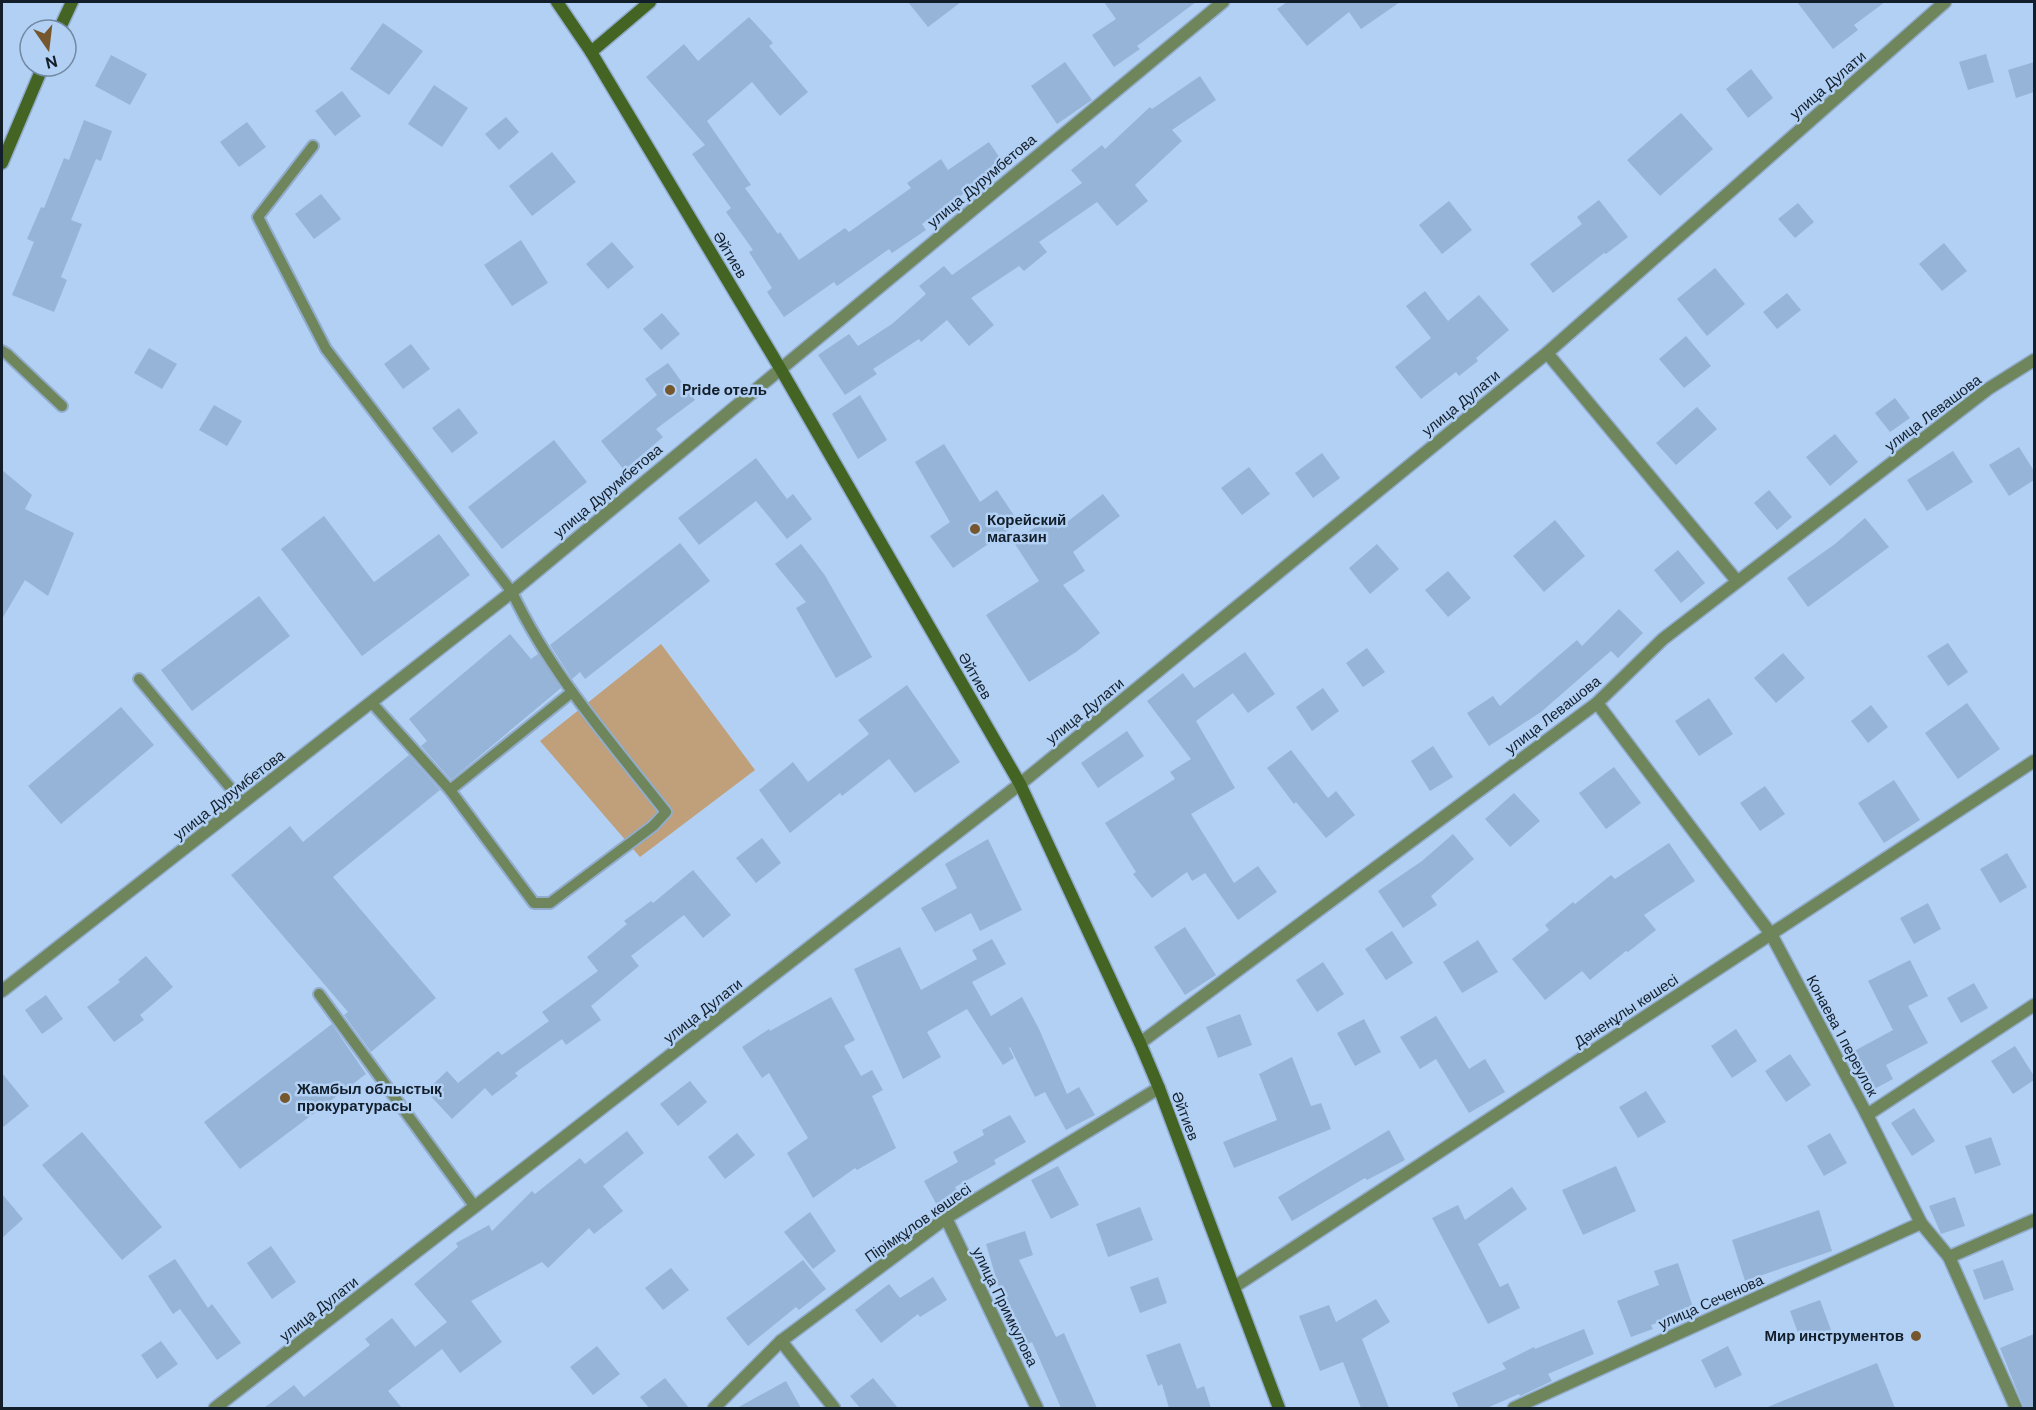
<svg xmlns="http://www.w3.org/2000/svg" width="2036" height="1410" font-family="'DM Sans',sans-serif">
  <rect width="100%" height="100%" fill="#b1d0f4"/>
  <polygon fill="#c0a07a" points="661,644 755,770 640,857 540,741"/>
  <g fill="#96b4d7">
    <polygon points="908,2 961,2 928,27"/>
    <polygon points="1104,2 1196,2 1137,46 1140,49 1114,67 1092,35 1116,19"/>
    <polygon points="1287,2 1400,2 1361,29 1349,12 1307,46 1277,9"/>
    <polygon points="1797,2 1885,2 1854,25 1858,30 1833,49"/>
    <polygon points="749,17 773,43 769,46 808,92 780,116 752,82 707,121 751,185 745,188 778,234 780,232 799,260 845,228 849,232 911,188 907,183 941,159 948,170 989,142 1004,164 922,224 926,230 892,253 889,249 837,286 834,282 784,317 767,292 772,288 749,252 753,250 726,212 731,208 692,154 705,145 646,77 684,44 698,61"/>
    <polygon points="383,23 423,51 389,95 350,69"/>
    <polygon points="1986,54 1994,82 1968,90 1959,62"/>
    <polygon points="111,55 147,74 130,105 95,86"/>
    <polygon points="1065,62 1092,100 1057,124 1031,86"/>
    <polygon points="2034,62 2034,92 2016,98 2008,70"/>
    <polygon points="1751,69 1773,98 1748,118 1726,89"/>
    <polygon points="1200,76 1216,100 1172,130 1182,141 1135,185 1148,201 1117,226 1097,202 1039,242 1047,252 1024,271 1019,266 971,298 994,325 969,346 947,320 921,342 919,339 873,369 877,374 845,395 818,355 849,334 858,346 892,324 926,294 919,286 944,266 952,275 1082,183 1071,170 1102,145 1105,149 1150,107 1152,109"/>
    <polygon points="434,85 468,108 442,147 408,124"/>
    <polygon points="342,91 361,116 335,136 315,111"/>
    <polygon points="1681,113 1713,149 1660,196 1627,160"/>
    <polygon points="506,117 519,132 499,150 485,134"/>
    <polygon points="84,120 112,131 101,161 96,159 71,220 82,224 61,277 67,280 54,312 12,295 34,242 27,239 41,207 44,208 64,158 69,160"/>
    <polygon points="247,122 266,147 239,167 220,142"/>
    <polygon points="552,152 576,182 532,216 509,186"/>
    <polygon points="321,194 341,219 314,239 295,214"/>
    <polygon points="1599,200 1628,237 1606,254 1604,253 1553,293 1530,264 1582,224 1577,217"/>
    <polygon points="1449,201 1472,230 1442,254 1419,225"/>
    <polygon points="1798,203 1814,222 1795,238 1778,219"/>
    <polygon points="521,240 548,283 512,306 484,265"/>
    <polygon points="612,242 634,267 608,289 586,264"/>
    <polygon points="1944,243 1967,271 1942,291 1919,264"/>
    <polygon points="1715,268 1745,304 1707,336 1677,299"/>
    <polygon points="1425,291 1448,321 1479,295 1509,330 1476,358 1478,361 1459,376 1456,372 1421,399 1395,367 1431,338 1406,306"/>
    <polygon points="1787,293 1801,310 1777,329 1763,312"/>
    <polygon points="662,313 680,334 661,350 643,329"/>
    <polygon points="1686,336 1711,366 1684,388 1659,359"/>
    <polygon points="411,344 430,369 403,389 384,364"/>
    <polygon points="149,348 177,364 162,389 134,373"/>
    <polygon points="668,363 695,400 656,429 663,437 624,470 601,441 657,395 645,379"/>
    <polygon points="860,395 887,440 858,459 832,414"/>
    <polygon points="1895,398 1910,418 1890,432 1875,413"/>
    <polygon points="214,405 242,421 227,446 199,430"/>
    <polygon points="1697,407 1717,429 1676,465 1656,443"/>
    <polygon points="459,408 478,433 452,453 432,428"/>
    <polygon points="1835,434 1858,462 1830,486 1806,457"/>
    <polygon points="554,440 587,482 502,549 468,507"/>
    <polygon points="944,444 980,502 997,490 1019,523 953,568 930,536 950,522 915,462"/>
    <polygon points="2019,447 2034,471 2034,480 2009,496 1989,465"/>
    <polygon points="1953,451 1973,482 1927,511 1907,480"/>
    <polygon points="1322,453 1340,478 1313,498 1295,473"/>
    <polygon points="756,458 787,499 793,494 812,519 787,539 756,501 699,545 678,518"/>
    <polygon points="1249,467 1270,494 1242,515 1221,488"/>
    <polygon points="2,470 32,495 25,509 74,533 48,596 25,580 2,619"/>
    <polygon points="1769,490 1792,517 1777,530 1754,503"/>
    <polygon points="1103,494 1120,516 1073,552 1085,571 1063,585 1100,633 1076,652 1029,682 986,615 1039,581 1013,541 1050,518 1058,529"/>
    <polygon points="324,516 374,582 439,534 470,575 362,656 281,549"/>
    <polygon points="1865,518 1889,547 1808,607 1787,578 1835,544"/>
    <polygon points="1555,520 1585,556 1544,592 1513,556"/>
    <polygon points="680,543 710,581 585,679 580,672 572,679 550,645"/>
    <polygon points="801,544 824,574 872,657 836,678 796,608 806,602 775,564"/>
    <polygon points="1377,544 1399,569 1370,594 1349,568"/>
    <polygon points="1678,550 1705,583 1681,603 1654,570"/>
    <polygon points="1448,571 1471,598 1448,617 1425,590"/>
    <polygon points="259,596 290,636 192,711 161,670"/>
    <polygon points="1619,609 1643,633 1618,658 1611,651 1541,712 1489,746 1467,713 1493,696 1500,706 1577,640 1582,646"/>
    <polygon points="510,634 531,659 538,654 561,688 451,780 421,746 427,741 409,719"/>
    <polygon points="1948,643 1968,672 1948,686 1927,656"/>
    <polygon points="1367,648 1385,672 1363,687 1346,663"/>
    <polygon points="1245,652 1275,694 1248,713 1233,693 1196,721 1235,788 1191,814 1234,883 1258,866 1277,892 1238,920 1205,873 1192,881 1187,872 1152,898 1133,874 1136,872 1105,823 1175,779 1170,772 1191,759 1147,701 1183,673 1194,688"/>
    <polygon points="1783,653 1805,678 1776,703 1754,678"/>
    <polygon points="907,685 960,762 915,793 889,759 842,796 840,793 790,833 759,790 793,762 808,782 869,734 858,720"/>
    <polygon points="1323,688 1339,711 1312,731 1296,707"/>
    <polygon points="1709,698 1733,734 1699,756 1675,721"/>
    <polygon points="1967,703 2000,749 1958,779 1925,733"/>
    <polygon points="1871,705 1888,727 1868,743 1851,721"/>
    <polygon points="121,707 154,745 61,824 28,786"/>
    <polygon points="1127,731 1144,756 1098,788 1081,763"/>
    <polygon points="1433,746 1453,777 1430,791 1411,761"/>
    <polygon points="1291,750 1328,798 1336,791 1355,815 1326,838 1296,802 1294,804 1267,768"/>
    <polygon points="409,755 440,790 333,877 436,998 371,1052 344,1015 348,1012 231,875 290,826 303,842"/>
    <polygon points="1614,767 1641,803 1606,829 1579,793"/>
    <polygon points="1894,780 1920,820 1884,843 1858,803"/>
    <polygon points="1765,786 1785,814 1760,831 1740,803"/>
    <polygon points="1514,793 1540,821 1510,847 1485,819"/>
    <polygon points="1453,834 1474,859 1431,896 1437,905 1403,928 1378,891 1422,861"/>
    <polygon points="762,838 781,863 756,883 736,858"/>
    <polygon points="988,839 1022,910 980,931 971,913 935,932 921,908 957,888 945,864"/>
    <polygon points="1669,843 1695,881 1644,915 1656,930 1628,952 1626,951 1590,980 1582,971 1545,1000 1512,959 1549,930 1545,925 1573,902 1575,904 1611,875 1615,879"/>
    <polygon points="2007,853 2027,887 2000,903 1980,869"/>
    <polygon points="693,870 731,915 703,938 684,915 631,956 639,966 591,1006 601,1020 566,1045 562,1039 515,1073 518,1076 492,1096 485,1088 452,1119 426,1091 447,1071 458,1083 498,1051 502,1055 549,1021 542,1012 598,971 587,957 627,924 624,921 651,901 653,903"/>
    <polygon points="1928,903 1941,929 1914,944 1900,918"/>
    <polygon points="1185,927 1216,975 1185,995 1154,947"/>
    <polygon points="1392,931 1413,963 1386,980 1365,949"/>
    <polygon points="992,939 1006,964 972,982 991,1016 1022,997 1039,1029 1067,1094 1079,1087 1095,1115 1066,1130 1045,1092 1035,1097 1010,1047 1009,1048 1014,1058 1003,1065 967,1009 927,1032 941,1057 903,1079 854,969 900,947 921,990 977,959 972,950"/>
    <polygon points="1478,940 1498,972 1462,993 1443,962"/>
    <polygon points="146,956 173,987 140,1015 144,1020 114,1042 87,1007 120,982 118,980"/>
    <polygon points="1910,960 1928,996 1908,1006 1928,1043 1886,1065 1893,1079 1865,1094 1845,1056 1893,1030 1868,981"/>
    <polygon points="1323,962 1344,994 1317,1012 1296,980"/>
    <polygon points="1974,983 1988,1008 1961,1023 1947,998"/>
    <polygon points="46,995 63,1019 42,1034 25,1010"/>
    <polygon points="831,997 855,1040 844,1046 861,1076 872,1070 883,1090 872,1096 896,1148 857,1170 855,1168 813,1198 787,1153 808,1138 769,1073 762,1078 742,1047 769,1029 770,1031"/>
    <polygon points="1240,1014 1252,1045 1218,1058 1206,1027"/>
    <polygon points="1436,1016 1469,1069 1485,1059 1505,1092 1469,1113 1436,1059 1420,1069 1400,1037"/>
    <polygon points="1364,1019 1381,1052 1355,1066 1337,1033"/>
    <polygon points="332,1024 366,1074 240,1169 204,1122"/>
    <polygon points="1736,1029 1757,1061 1732,1078 1711,1046"/>
    <polygon points="2015,1046 2034,1076 2034,1080 2013,1094 1991,1061"/>
    <polygon points="1790,1054 1811,1085 1786,1102 1765,1071"/>
    <polygon points="1292,1057 1311,1106 1321,1103 1331,1129 1234,1168 1223,1142 1277,1120 1259,1074"/>
    <polygon points="2,1073 29,1106 2,1128"/>
    <polygon points="690,1081 707,1102 678,1126 660,1104"/>
    <polygon points="1646,1091 1666,1122 1638,1138 1619,1107"/>
    <polygon points="1914,1108 1935,1141 1912,1156 1891,1123"/>
    <polygon points="1010,1115 1026,1142 994,1160 996,1164 955,1187 960,1197 939,1209 924,1181 958,1162 953,1152 984,1135 982,1130"/>
    <polygon points="1389,1130 1405,1160 1367,1180 1365,1178 1292,1221 1278,1197"/>
    <polygon points="627,1131 644,1153 603,1186 623,1211 594,1234 589,1228 548,1268 542,1262 471,1301 502,1342 460,1373 442,1349 388,1391 402,1408 264,1408 294,1385 304,1397 370,1345 365,1339 392,1318 415,1347 447,1322 414,1284 458,1247 456,1243 489,1225 492,1231 532,1191 535,1194 580,1158 585,1164"/>
    <polygon points="82,1132 162,1227 122,1260 42,1165"/>
    <polygon points="737,1133 755,1155 725,1179 708,1157"/>
    <polygon points="1830,1133 1847,1163 1824,1176 1807,1146"/>
    <polygon points="1991,1137 2001,1165 1975,1174 1965,1146"/>
    <polygon points="1058,1166 1079,1205 1051,1219 1031,1180"/>
    <polygon points="1616,1166 1636,1211 1583,1235 1562,1190"/>
    <polygon points="1512,1187 1527,1209 1478,1244 1500,1287 1508,1283 1520,1308 1488,1324 1432,1218 1458,1205 1465,1220"/>
    <polygon points="2,1194 23,1219 2,1238"/>
    <polygon points="1955,1197 1965,1226 1941,1234 1929,1206"/>
    <polygon points="1140,1207 1153,1240 1108,1257 1096,1224"/>
    <polygon points="1819,1210 1832,1251 1745,1281 1732,1240"/>
    <polygon points="810,1212 836,1251 813,1269 784,1232"/>
    <polygon points="1025,1231 1033,1255 1019,1260 1056,1337 1064,1333 1097,1408 1061,1408 1032,1342 1026,1345 1000,1291 986,1244"/>
    <polygon points="271,1246 296,1282 272,1299 247,1263"/>
    <polygon points="175,1259 208,1308 212,1304 241,1343 217,1360 180,1309 173,1314 148,1276"/>
    <polygon points="803,1260 826,1289 799,1310 796,1307 748,1346 726,1318"/>
    <polygon points="2003,1260 2014,1290 1984,1300 1973,1270"/>
    <polygon points="1678,1263 1694,1310 1651,1325 1653,1329 1631,1337 1617,1301 1659,1285 1654,1271"/>
    <polygon points="671,1268 689,1290 663,1310 645,1288"/>
    <polygon points="933,1277 947,1300 920,1317 918,1314 881,1343 855,1310 889,1284 900,1298"/>
    <polygon points="1158,1277 1167,1303 1140,1313 1130,1287"/>
    <polygon points="1376,1299 1390,1322 1362,1339 1389,1408 1361,1408 1343,1362 1320,1371 1299,1316 1329,1305 1336,1322"/>
    <polygon points="1820,1300 1831,1330 1801,1341 1790,1311"/>
    <polygon points="1584,1329 1594,1354 1548,1374 1552,1381 1520,1396 1519,1394 1487,1408 1459,1408 1452,1393 1506,1369 1502,1363 1534,1347 1535,1349"/>
    <polygon points="2034,1334 2034,1408 2024,1408 2000,1348"/>
    <polygon points="161,1341 178,1364 157,1379 141,1355"/>
    <polygon points="1180,1343 1197,1389 1204,1386 1211,1408 1169,1408 1162,1384 1158,1386 1146,1355"/>
    <polygon points="597,1346 620,1374 593,1395 570,1367"/>
    <polygon points="1728,1346 1742,1375 1715,1388 1701,1360"/>
    <polygon points="1877,1363 1895,1408 1765,1408"/>
    <polygon points="665,1378 689,1408 649,1408 640,1397"/>
    <polygon points="873,1378 898,1408 860,1408 850,1396"/>
    <polygon points="786,1381 801,1408 737,1408"/>
  </g>
  <g fill="none" stroke-linecap="round" stroke-linejoin="round">
    <defs>
      <g id="lane">
        <path d="M313,146l-55,71 68,132 186,243c38,81 99,150 154,220l-13,14 -103,77h-16l-84,-113 -79,-88"/>
        <polyline points="2,351 7,354 62,406"/>
        <polyline points="139,679 243,803"/>
        <polyline points="450,790 572,692"/>
        <polyline points="319,994 475,1207"/>
      </g>
      <g id="street">
        <polyline points="1547,353 1737,581"/>
        <polyline points="1597,703 1771,934 1867,1115 1921,1223 1949,1257 2016,1408"/>
        <polyline points="2,991 512,592 1223,2"/>
        <polyline points="1140,1043 1597,703 1663,639 1988,389 2034,360"/>
        <polyline points="1867,1115 2034,1005"/>
        <polyline points="946,1218 1037,1408"/>
        <polyline points="1949,1257 2034,1220"/>
        <polyline points="1234,1287 2034,761"/>
        <polyline points="781,1341 834,1408"/>
        <polyline points="215,1408 1020,784 1547,353 1945,2"/>
        <polyline points="714,1408 781,1341 946,1218 1159,1088"/>
        <polyline points="1514,1408 1921,1223"/>
      </g>
      <g id="secondary">
        <polyline points="557,2 591,52 780,368 1020,784 1140,1043 1159,1088 1279,1408"/>
        <polyline points="59,30 72,2"/>
        <polyline points="591,52 650,2"/>
        <polyline points="2,163 43,66"/>
      </g>
    </defs>
    <use href="#lane" stroke="#91accc" stroke-width="14"/>
    <use href="#street" stroke="#91accc" stroke-width="15"/>
    <use href="#secondary" stroke="#91accc" stroke-width="15"/>
    <use href="#lane" stroke="#6f865d" stroke-width="10"/>
    <use href="#street" stroke="#6f865d" stroke-width="12"/>
    <use href="#secondary" stroke="#436423" stroke-width="12"/>
  </g>
  <g fill="#76562c" stroke="#b1d0f4" stroke-width="2">
    <circle cx="670" cy="390" r="6"/>
    <circle cx="975" cy="529" r="6"/>
    <circle cx="285" cy="1098" r="6"/>
    <circle cx="1916" cy="1336" r="6"/>
  </g>
  <g text-anchor="middle" dominant-baseline="central" stroke-width="5" stroke-linejoin="round" paint-order="stroke">
    <g font-size="15" fill="#131e2b" stroke="#b1d0f4">
      <text transform="translate(1828 85) rotate(-41)">улица Дулати</text>
      <text transform="translate(982 181) rotate(-40)">улица Дурумбетова</text>
      <text transform="translate(730 255) rotate(59)">Әйтиев</text>
      <text transform="translate(1461 403) rotate(-39)">улица Дулати</text>
      <text transform="translate(1933 413) rotate(-37)">улица Левашова</text>
      <text transform="translate(608 491) rotate(-40)">улица Дурумбетова</text>
      <text transform="translate(975 676) rotate(60)">Әйтиев</text>
      <text transform="translate(1085 711) rotate(-39)">улица Дулати</text>
      <text transform="translate(1553 715) rotate(-38)">улица Левашова</text>
      <text transform="translate(229 795) rotate(-38)">улица Дурумбетова</text>
      <text transform="translate(703 1011) rotate(-38)">улица Дулати</text>
      <text transform="translate(1626 1011) rotate(-33)">Дәненұлы көшесі</text>
      <text transform="translate(1842 1036) rotate(62)">Конаева 1 переулок</text>
      <text transform="translate(1185 1116) rotate(69)">Әйтиев</text>
      <text transform="translate(918 1223) rotate(-35)">Пірімқұлов көшесі</text>
      <text transform="translate(1711 1302) rotate(-24)">улица Сеченова</text>
      <text transform="translate(1005 1307) rotate(64)">улица Примкулова</text>
      <text transform="translate(319 1309) rotate(-38)">улица Дулати</text>
    </g>
    <g font-size="15" font-weight="bold" fill="#131e2b" stroke="#b1d0f4" text-anchor="start">
      <text x="682" y="390">Pride отель</text>
      <text x="987" y="520">Корейский<tspan x="987" dy="17">магазин</tspan></text>
      <text x="297" y="1089">Жамбыл облыстық<tspan x="297" dy="17">прокуратурасы</tspan></text>
      <text x="1904" y="1336" text-anchor="end">Мир инструментов</text>
    </g>
  </g>
  <rect width="2036" height="1410" fill="none" stroke="#131e2b" stroke-width="6"/>
  <g transform="translate(48 48) rotate(166)"><circle r="28" fill="#b1d0f4" stroke="#7289a4" stroke-width="1.5"/>
  <path d="M0-4.5L10 22L0 15L-10 22Z" fill="#76562c"/>
  <text y="-9" font-size="16" font-weight="bold" text-anchor="middle" fill="#131e2b">N</text>
  </g>
</svg>
